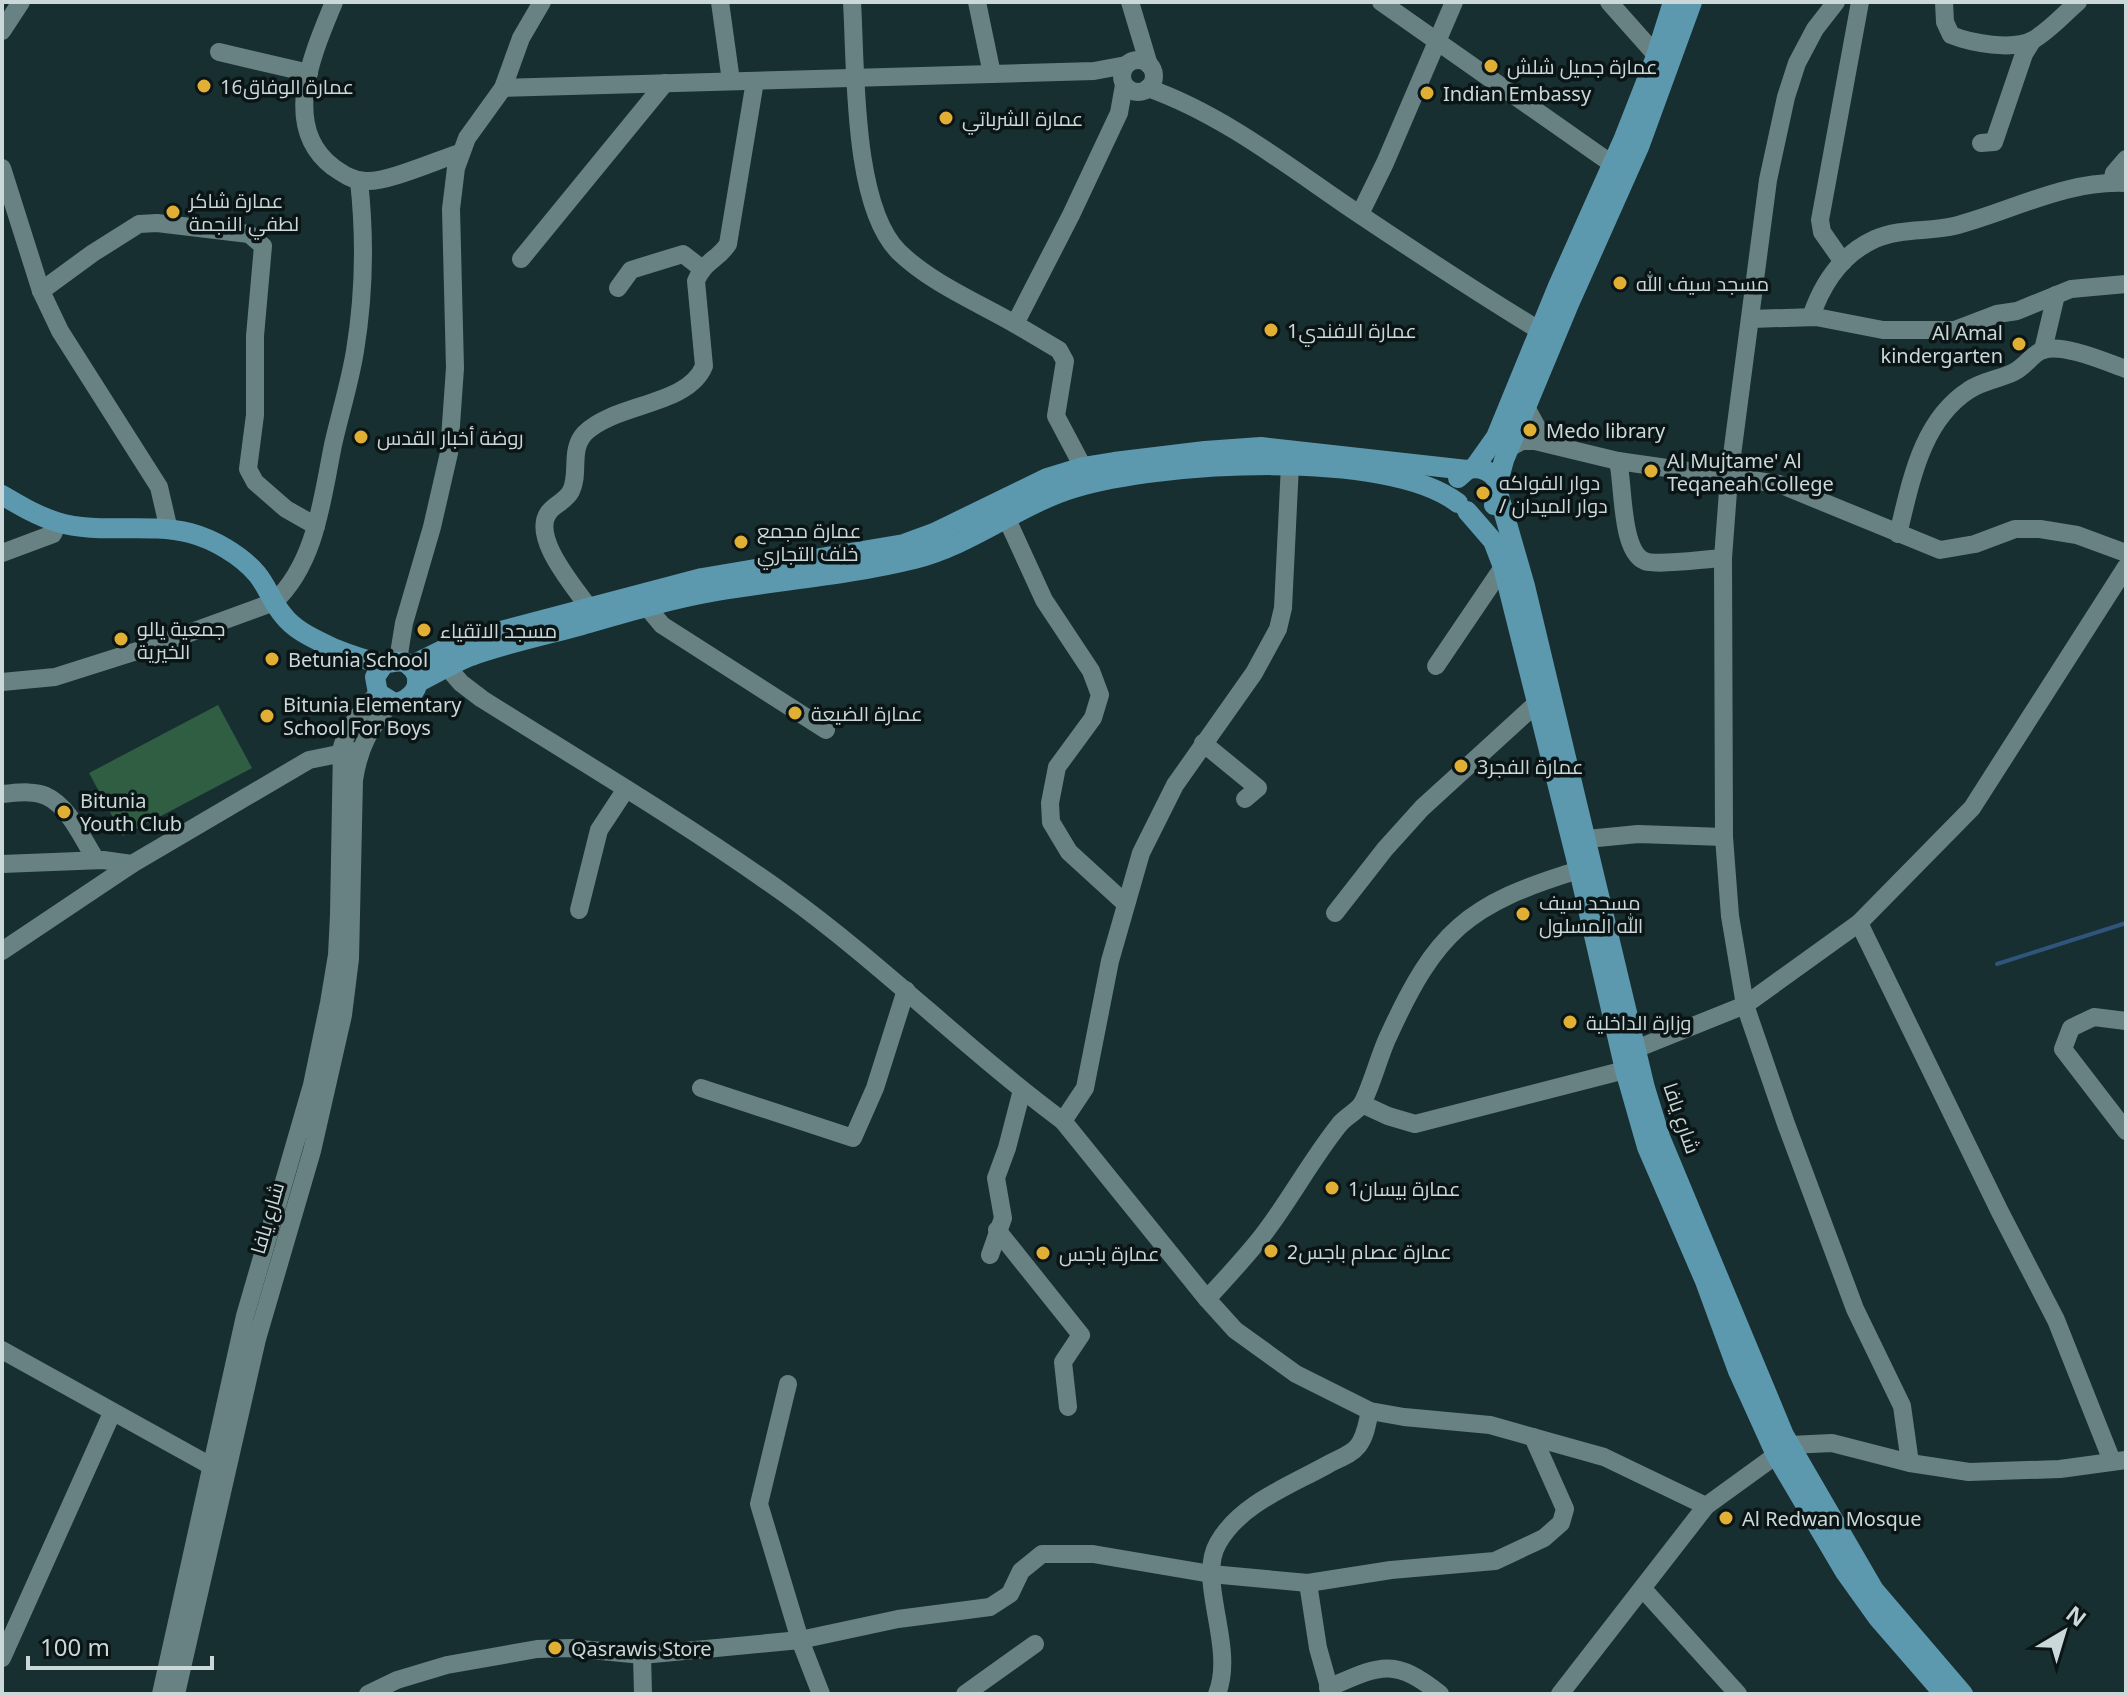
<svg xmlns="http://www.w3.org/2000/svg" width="2128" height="1696" font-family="'Noto Sans',Cairo,sans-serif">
  <rect width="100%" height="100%" fill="#182f32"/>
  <polygon fill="#2f5e43" points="218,705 252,768 123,836 89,773"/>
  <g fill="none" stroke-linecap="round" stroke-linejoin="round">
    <polyline stroke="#30557d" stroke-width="4" points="1997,964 2126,923"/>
    <g stroke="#688284" stroke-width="18">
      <path d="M334,2c-20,49 -55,124 -1,165 10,7 20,14 33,14 23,1 71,-21 94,-28"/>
      <polyline points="720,2 731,81"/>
      <path d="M852,2c4,65 0,204 47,250 32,31 78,50 116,72"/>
      <polyline points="977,2 992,74"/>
      <polyline points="1130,2 1149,65"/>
      <polyline points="1381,2 1612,164"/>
      <polyline points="1609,2 1657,56"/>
      <path d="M1944,2l1,20 6,13c20,8 62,16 82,5 16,-9 31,-26 45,-38"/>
      <polyline points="2,31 21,2"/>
      <polyline points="219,52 309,73"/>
      <circle cx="1138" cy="76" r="16"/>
      <polyline points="503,88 1094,71 1126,65"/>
      <path d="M1148,88c73,26 136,75 199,118 67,45 135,90 205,132"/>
      <polyline points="1981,143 1994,142 2024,54 2032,41"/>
      <polyline points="2,168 41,291 60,331 159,487 169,530"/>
      <polyline points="2112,182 2114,173 2126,159"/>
      <polyline points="1360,214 1385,163 1454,2"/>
      <polyline points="521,259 665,83"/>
      <polyline points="1843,262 1822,232 1820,220 1860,2"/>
      <polyline points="618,288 631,270 683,254 701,268"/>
      <polyline points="41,291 93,253 139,224 157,223 249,234 263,246 255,336 255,415 248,469 255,482 286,509 316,526"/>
      <path d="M1811,317c11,-33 31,-63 64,-78 25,-11 54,-7 79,-13 58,-15 111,-46 172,-43"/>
      <polyline points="1750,319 1816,317 1883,330 1955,330 1997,314 2017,311 2071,289 2126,284"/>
      <polyline points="2043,350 2056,295"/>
      <polyline points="1526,407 1538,429 1551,443"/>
      <polyline points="1509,448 1522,441 1535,441 1618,461 1779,484 1940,550 1975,544 2015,529 2040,529 2077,535 2126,553"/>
      <path d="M1618,461c6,24 2,96 30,101 18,3 56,-3 75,-4l1,279 6,79 15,89 41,119 69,185 47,97 8,57"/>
      <path d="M1290,465l-7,143 -5,21 -24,44 -79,112 -34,68 -31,108 -25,127 -22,33 144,178c19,-21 39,-42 56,-64 27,-35 48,-75 76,-110 6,-8 16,-12 22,-20 8,-11 19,-52 27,-68 48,-106 79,-133 191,-167"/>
      <polyline points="1083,467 1056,416 1065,361 1059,350 1015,324 1071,215 1119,113 1124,85"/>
      <polyline points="1006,517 1044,600 1091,671 1100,695 1093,718 1057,767 1050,803 1051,822 1069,852 1126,904"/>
      <path d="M1898,534c13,-52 23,-113 71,-144 13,-9 31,-11 45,-18 11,-5 19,-19 29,-22 20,-7 63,12 83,19"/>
      <polyline points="2,553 53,534 58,522"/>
      <polyline points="1723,558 1729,478 1768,180 1786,97 1797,63 1815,29 1836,2"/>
      <polyline points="647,607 662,625 826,730"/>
      <path d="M589,608c-14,-21 -59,-71 -40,-96 6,-8 17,-11 22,-21 9,-18 -2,-41 14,-58 30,-30 103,-27 119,-67l-8,-85c8,-20 22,-21 32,-37l27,-163"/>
      <polyline points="398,660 404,623 432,527 449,453 455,368 451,209 456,168 467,138 503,88 521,38 542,2"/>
      <polyline points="1436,666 1503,567"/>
      <path d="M448,668l13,15 21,16c102,64 205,125 303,195 97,70 182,156 278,227"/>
      <path d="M2,682l53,-5 104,-33 115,-42c42,-39 48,-103 59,-157 7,-31 17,-63 22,-94 9,-55 10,-116 4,-170"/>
      <polyline points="1203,743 1258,788 1245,799"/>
      <path d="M2,794c14,-1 31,-4 44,2 23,10 37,44 50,64"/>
      <polyline points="1587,839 1638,834 1724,837"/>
      <polyline points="2,864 103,860 132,864 309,760 353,751"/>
      <polyline points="579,910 599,830 626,789"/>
      <polyline points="1335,913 1385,849 1422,808 1537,703"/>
      <polyline points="1859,923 2000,1212 2056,1320 2112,1461"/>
      <polyline points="2,951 132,864"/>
      <polyline points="2126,1021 2094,1017 2071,1028 2063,1049 2126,1131"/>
      <polyline points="1636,1049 1745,1005 1859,923 1972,808 2126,567"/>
      <polyline points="701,1088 853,1138 875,1088 906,990"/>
      <polyline points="1362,1104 1388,1116 1415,1124 1625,1070"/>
      <polyline points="997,1230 1081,1335 1063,1362 1068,1407"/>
      <polyline points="990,1255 1003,1218 996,1178 1007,1148 1022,1090"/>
      <polyline points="1207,1299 1235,1330 1296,1374 1370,1411 1404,1417 1490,1425 1604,1457 1706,1506"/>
      <polyline points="2,1350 211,1466"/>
      <polyline points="788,1384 759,1504 800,1640 821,1694"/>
      <polyline points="1643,1589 1738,1694"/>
      <polyline points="642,1655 643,1694"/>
      <polyline points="2,1658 112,1413"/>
      <path d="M1328,1688c51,-22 65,-32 112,6"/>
      <path d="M161,1694l84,-378 67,-231 17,-82 8,-48 2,-40 3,-168c6,-22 21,-37 36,-54"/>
      <path d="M176,1694l81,-355 55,-188 31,-136 7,-56 4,-179c5,-33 16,-53 38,-78"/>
      <polyline points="368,1694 397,1680 447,1665 537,1649 571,1648 642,1655 800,1640 898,1619 990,1607 1010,1594 1021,1571 1042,1554 1093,1554 1211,1574 1308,1583"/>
      <polyline points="965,1694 1035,1644"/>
      <path d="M1217,1694c19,-48 -21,-113 1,-151 22,-39 71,-57 109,-78 10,-6 24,-10 31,-19 8,-10 9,-23 12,-35"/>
      <polyline points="1331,1694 1318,1648 1308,1583 1391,1570 1495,1561 1544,1538 1561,1523 1565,1509 1533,1437"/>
      <polyline points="1560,1694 1706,1506 1790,1445 1832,1443 1910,1463 1969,1472 2060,1469 2126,1460"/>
    </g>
    <g stroke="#5d99ae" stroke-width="20">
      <path d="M1474,468c21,1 31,18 20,37"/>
      <polyline points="1458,478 1467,470 1474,468 1496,437 1558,286 1624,138 1655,59 1673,2"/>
      <polyline points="1498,482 1504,460 1569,304 1639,147 1692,2"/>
      <path d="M2,495c17,10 35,21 55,27 42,13 89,0 133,11 23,6 51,22 67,41 10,12 15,28 26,41 12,16 32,24 50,33 15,6 31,12 47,15 12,2 22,-8 33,6 12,15 -2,32 -19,34l-16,-10 -3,-16 9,-13"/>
      <polyline points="1499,496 1525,586 1645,1088 1660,1137 1784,1435 1874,1590 1963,1694"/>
      <polyline points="1467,511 1493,541 1503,567 1579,870 1625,1070 1647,1147 1705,1281 1738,1371 1776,1455 1845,1572 1878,1618 1944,1694"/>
      <polyline points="410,666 459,642 702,578 904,544 934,533 1047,478 1083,467 1114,462 1205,451 1261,447 1467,470"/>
      <path d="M417,683c18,-9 36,-20 54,-27 36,-13 75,-21 111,-31 45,-13 89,-26 135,-34 66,-11 132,-16 197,-32 57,-14 104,-54 160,-71 85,-26 313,-40 384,15"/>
    </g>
  </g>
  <g fill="#e1af34" stroke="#0b1516" stroke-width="3">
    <circle cx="1491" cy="66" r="8"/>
    <circle cx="204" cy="86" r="8"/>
    <circle cx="1427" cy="93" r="8"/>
    <circle cx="946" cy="118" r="8"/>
    <circle cx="173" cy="212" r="8"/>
    <circle cx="1620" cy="283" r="8"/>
    <circle cx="1271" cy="330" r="8"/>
    <circle cx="2019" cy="344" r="8"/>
    <circle cx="1530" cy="430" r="8"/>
    <circle cx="361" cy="437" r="8"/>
    <circle cx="1651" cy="471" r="8"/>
    <circle cx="1483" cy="493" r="8"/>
    <circle cx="741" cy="542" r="8"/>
    <circle cx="424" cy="630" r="8"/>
    <circle cx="121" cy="639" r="8"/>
    <circle cx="272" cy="659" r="8"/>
    <circle cx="795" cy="713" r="8"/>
    <circle cx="267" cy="716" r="8"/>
    <circle cx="1461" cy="766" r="8"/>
    <circle cx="64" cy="812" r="8"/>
    <circle cx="1523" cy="914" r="8"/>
    <circle cx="1570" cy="1022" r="8"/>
    <circle cx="1332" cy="1188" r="8"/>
    <circle cx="1271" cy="1251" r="8"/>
    <circle cx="1043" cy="1253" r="8"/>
    <circle cx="1726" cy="1518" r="8"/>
    <circle cx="555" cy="1648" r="8"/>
  </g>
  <g text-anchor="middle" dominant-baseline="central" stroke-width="7" stroke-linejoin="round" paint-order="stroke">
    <g font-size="20" fill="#cbd8d9" stroke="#0b1516" text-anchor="start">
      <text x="1507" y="66">عمارة جميل شلش</text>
      <text x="220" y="86">عمارة الوفاق16</text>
      <text x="1443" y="93">Indian Embassy</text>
      <text x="962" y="118">عمارة الشرباتي</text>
      <text x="189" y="200">عمارة شاكر<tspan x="189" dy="23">لطفي النجمة</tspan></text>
      <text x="1636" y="283">مسجد سيف الله</text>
      <text x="1287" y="330">عمارة الافندي1</text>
      <text x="2003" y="332" text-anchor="end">Al Amal<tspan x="2003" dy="23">kindergarten</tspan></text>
      <text x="1546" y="430">Medo library</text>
      <text x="377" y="437">روضة أخبار القدس</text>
      <text x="1667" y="460">Al Mujtame' Al<tspan x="1667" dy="23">Teqaneah College</tspan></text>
      <text x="1499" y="482">دوار الفواكه<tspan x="1499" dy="23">/ دوار الميدان</tspan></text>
      <text x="757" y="530">عمارة مجمع<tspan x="757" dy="23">خلف التجاري</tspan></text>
      <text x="137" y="628">جمعية يالو<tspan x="137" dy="23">الخيرية</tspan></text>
      <text x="440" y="630">مسجد الاتقياء</text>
      <text x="288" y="659">Betunia School</text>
      <text x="283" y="704">Bitunia Elementary<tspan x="283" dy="23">School For Boys</tspan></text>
      <text x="811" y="713">عمارة الضيعة</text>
      <text x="1477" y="766">عمارة الفجر3</text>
      <text x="80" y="800">Bitunia<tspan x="80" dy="23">Youth Club</tspan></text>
      <text x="1539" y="902">مسجد سيف<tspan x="1539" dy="23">الله المسلول</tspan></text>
      <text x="1586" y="1022">وزارة الداخلية</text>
      <text x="1348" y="1188">عمارة بيسان1</text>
      <text x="1287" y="1251">عمارة عصام باجس2</text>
      <text x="1059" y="1253">عمارة باجس</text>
      <text x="1742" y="1518">Al Redwan Mosque</text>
      <text x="571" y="1648">Qasrawis Store</text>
    </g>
    <g font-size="20" fill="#cbd8d9" stroke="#0b1516">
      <text transform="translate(1682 1118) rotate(71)">شارع يافا</text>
      <text transform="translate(267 1218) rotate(-74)">شارع يافا</text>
    </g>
  </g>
  <rect width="2128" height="1696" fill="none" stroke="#cbd8d9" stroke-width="8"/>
  <g transform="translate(2064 1632) rotate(38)" stroke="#0b1516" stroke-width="6" paint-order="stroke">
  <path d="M0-6L14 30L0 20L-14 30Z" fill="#cbd8d9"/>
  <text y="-12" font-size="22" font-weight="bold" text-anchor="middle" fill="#cbd8d9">N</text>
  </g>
  <path d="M28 1656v12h184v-12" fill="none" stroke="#cbd8d9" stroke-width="4"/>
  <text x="40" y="1656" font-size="24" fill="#cbd8d9" stroke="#0b1516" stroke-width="6" paint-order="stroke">100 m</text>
</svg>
